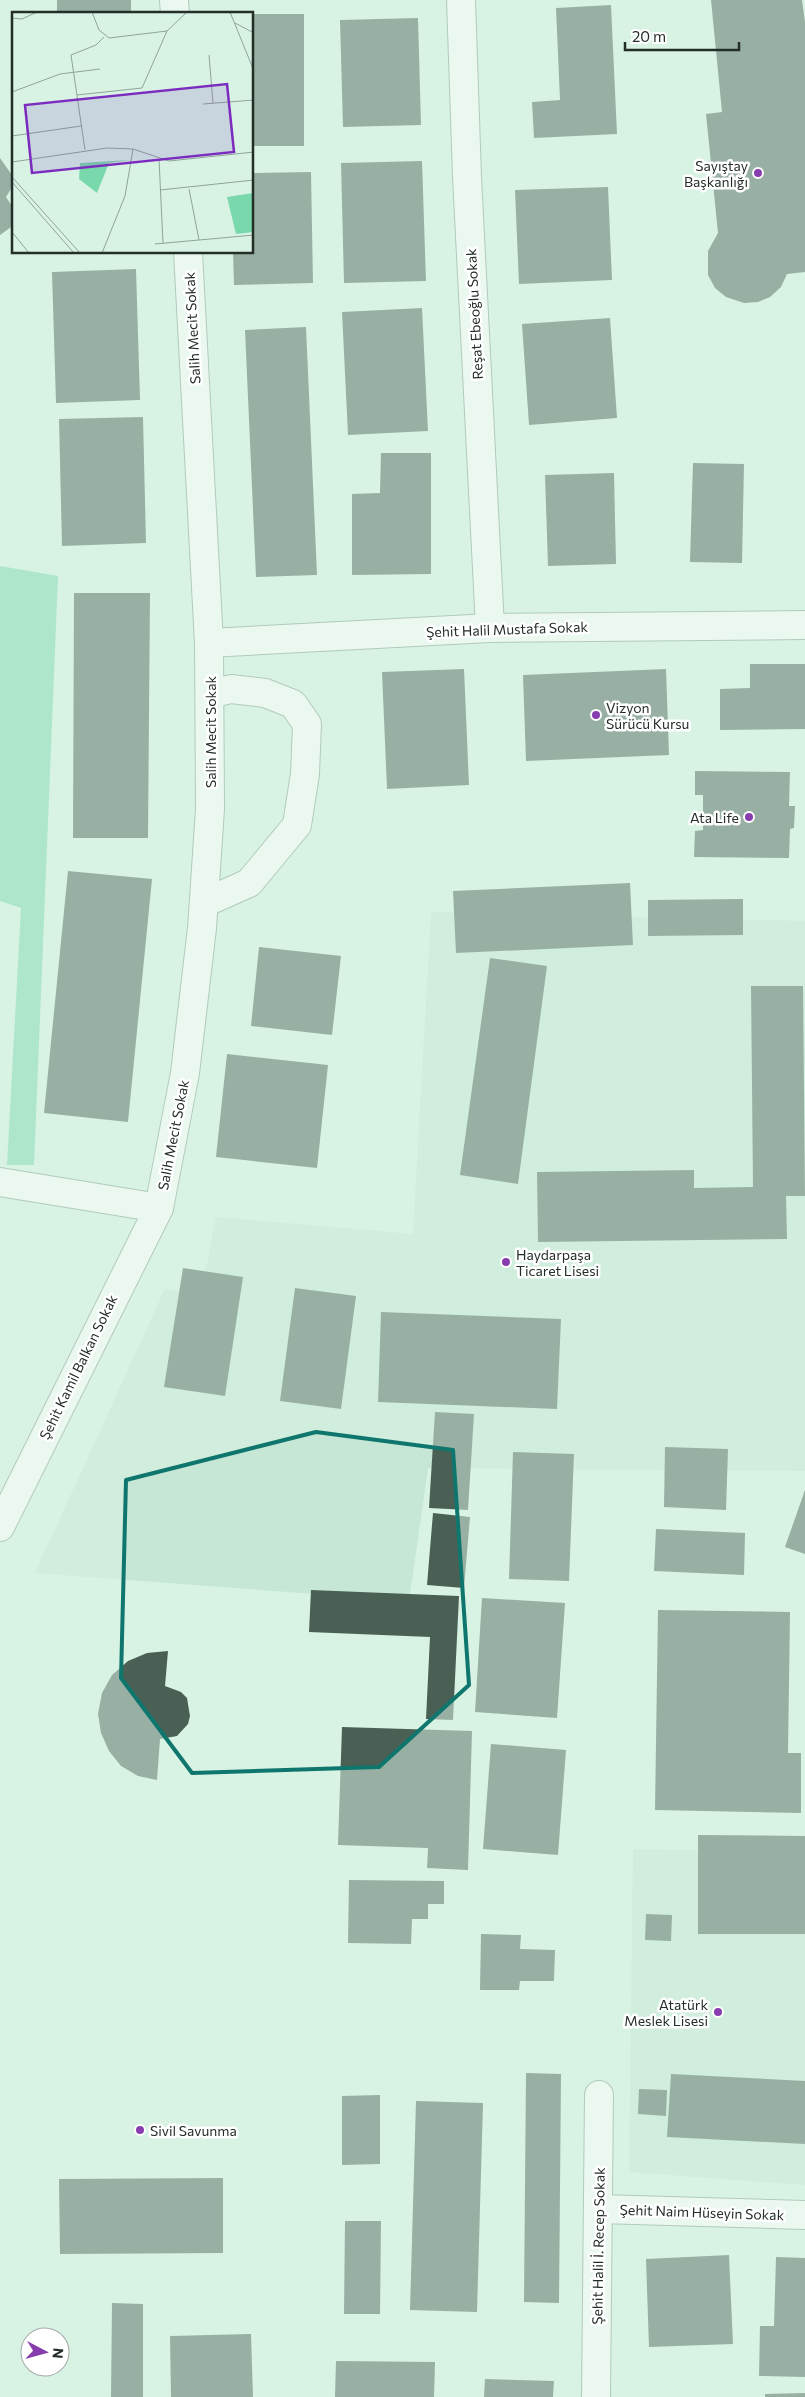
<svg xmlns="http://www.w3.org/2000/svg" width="805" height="2397" font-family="Commissioner,sans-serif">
  <rect width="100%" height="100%" fill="#d8f2e4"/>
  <g fill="#c6e7d5">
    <polygon points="431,912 805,921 805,1471 428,1468 409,1601 35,1573 165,1289 201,1295 216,1217 413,1234"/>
    <polygon points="633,1849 805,1852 805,2185 629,2172"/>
  </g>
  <polygon fill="#79d8ac" points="0,566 58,576 34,1165 7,1165 21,908 0,901"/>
  <g fill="#4a6055">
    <rect x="57" y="0" width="74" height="14"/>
    <polygon points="711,0 802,0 805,22 805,272 787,274 781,287 770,297 758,302 744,303 726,297 715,288 708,275 708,251 718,233 706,114 722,112"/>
    <polygon points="611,5 617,134 534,138 532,102 560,100 556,8"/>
    <rect x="252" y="14" width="52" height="132"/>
    <polygon points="418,18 421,125 343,127 340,20"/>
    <polygon points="0,158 14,178 14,184 6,197 14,209 14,225 0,235"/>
    <polygon points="422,161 426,281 344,283 341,163"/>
    <polygon points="311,172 313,283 234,285 233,252 252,252 252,173"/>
    <polygon points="608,187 612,280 519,284 515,190"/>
    <polygon points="136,269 140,400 56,403 52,272"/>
    <polygon points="422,308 428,431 348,435 342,312"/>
    <polygon points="610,318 617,418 529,425 522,324"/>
    <polygon points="306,327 317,575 256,577 245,330"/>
    <polygon points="143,417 146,543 62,546 59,419"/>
    <polygon points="381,453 431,453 431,574 352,575 352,494 380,493"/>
    <polygon points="693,463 744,464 742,563 690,562"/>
    <polygon points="614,473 616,564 548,566 545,475"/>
    <polygon points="74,593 150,593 148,838 73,838"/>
    <polygon points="750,664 805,664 805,729 720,730 720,689 750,688"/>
    <polygon points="464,669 469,785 387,789 382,672"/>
    <polygon points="666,669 669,755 526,761 523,675"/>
    <polygon points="695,771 790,772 789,806 795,806 794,828 790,829 789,858 694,857 695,831 703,830 703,795 695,795"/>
    <polygon points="68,871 152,879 128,1122 44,1113"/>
    <polygon points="630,883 633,945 456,953 453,891"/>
    <polygon points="743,899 743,935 648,936 648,900"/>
    <polygon points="259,947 341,956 332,1035 251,1026"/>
    <polygon points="490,958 547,966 518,1184 460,1175"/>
    <polygon points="751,986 803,986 805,1196 786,1196 787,1239 538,1242 537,1172 694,1170 694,1188 753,1187"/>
    <polygon points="227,1054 328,1065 317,1168 216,1157"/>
    <polygon points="183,1268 243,1277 225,1396 164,1387"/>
    <polygon points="295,1288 356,1296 341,1409 280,1401"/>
    <polygon points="381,1312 561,1319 557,1409 378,1402"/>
    <polygon points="435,1412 474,1414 468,1510 429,1508"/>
    <polygon points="665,1447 728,1449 726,1510 664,1507"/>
    <polygon points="513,1452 574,1454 569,1581 509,1579"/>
    <polygon points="805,1490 805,1554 785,1547"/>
    <polygon points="433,1513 470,1517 464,1588 427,1585"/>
    <polygon points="656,1529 745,1533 744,1575 654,1571"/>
    <polygon points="311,1590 459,1596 453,1720 426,1719 430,1637 309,1632"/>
    <polygon points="482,1598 565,1603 557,1718 475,1712"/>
    <polygon points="658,1610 790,1612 788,1753 801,1753 801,1813 655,1810"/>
    <polygon points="168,1651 165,1686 181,1692 187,1698 190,1716 188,1724 177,1736 160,1739 157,1780 138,1776 121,1766 109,1751 101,1733 98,1714 102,1693 112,1675 128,1661 147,1653"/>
    <polygon points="342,1727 472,1731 468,1870 427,1868 428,1848 338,1845"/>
    <polygon points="491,1744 566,1750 558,1855 483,1849"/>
    <polygon points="698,1835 805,1836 805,1934 698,1934"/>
    <polygon points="349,1880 444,1881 444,1904 428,1904 428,1919 412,1919 411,1944 348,1943"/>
    <polygon points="646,1914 672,1915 671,1941 645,1940"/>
    <polygon points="481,1934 521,1935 520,1949 555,1950 554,1981 520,1981 519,1990 480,1990"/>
    <polygon points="526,2073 561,2074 559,2303 524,2302"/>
    <polygon points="671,2074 805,2081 805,2144 667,2137"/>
    <polygon points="639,2089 667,2090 666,2116 638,2114"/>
    <polygon points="380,2095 380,2164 342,2165 342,2096"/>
    <polygon points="416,2101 483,2103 477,2312 410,2310"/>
    <polygon points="223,2178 223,2253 60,2254 59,2179"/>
    <polygon points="345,2221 381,2221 380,2314 344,2314"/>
    <polygon points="729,2255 733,2344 649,2347 646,2259"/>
    <polygon points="776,2257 805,2258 805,2377 759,2376 760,2326 774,2326"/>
    <polygon points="112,2303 143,2304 143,2397 111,2397"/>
    <polygon points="251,2334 253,2397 171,2397 170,2336"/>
    <polygon points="336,2361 435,2362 434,2397 335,2397"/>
    <polygon points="485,2379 554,2381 553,2397 484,2397"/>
    <polygon points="805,2393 805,2397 765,2397 765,2394"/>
  </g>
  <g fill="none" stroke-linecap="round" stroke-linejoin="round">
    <defs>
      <g id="minor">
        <polyline points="174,0 175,14"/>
        <polyline points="461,0 467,177 490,628"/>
        <polyline points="209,643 490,628 805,625"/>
        <polyline points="204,903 249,883 297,825 305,774 307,724 293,704 265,693 231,689 210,694"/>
        <polyline points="0,1182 159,1208"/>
        <polyline points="0,1527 159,1208 185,1073 202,928 210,809 209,643 188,252"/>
        <polyline points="599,2209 805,2215"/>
        <polyline points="596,2397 599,2095"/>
      </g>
    </defs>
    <use href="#minor" stroke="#829a8d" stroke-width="30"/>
    <use href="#minor" stroke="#fff" stroke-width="28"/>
  </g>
  <path d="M0 0H805V2397H0ZM316,1432l137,18 16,235 -90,82 -187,6 -71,-95 5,-198z" fill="#d8f2e4" fill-opacity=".55" fill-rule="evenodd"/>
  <path fill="none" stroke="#0f766e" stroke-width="4" stroke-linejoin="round" d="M316,1432l137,18 16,235 -90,82 -187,6 -71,-95 5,-198z"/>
  <g fill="#883dae" stroke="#fff" stroke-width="2">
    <circle cx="758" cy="173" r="5"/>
    <circle cx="596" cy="715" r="5"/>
    <circle cx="749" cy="817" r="5"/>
    <circle cx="506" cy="1262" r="5"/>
    <circle cx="718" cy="2012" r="5"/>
    <circle cx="140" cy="2130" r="5"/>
  </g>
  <g text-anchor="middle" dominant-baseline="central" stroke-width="5" stroke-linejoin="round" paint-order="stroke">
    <g font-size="14" fill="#242e29" stroke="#fff" text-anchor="end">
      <text x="748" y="165">Sayıştay<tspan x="748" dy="16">Başkanlığı</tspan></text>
      <text x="606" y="707" text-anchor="start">Vizyon<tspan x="606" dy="16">Sürücü Kursu</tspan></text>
      <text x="739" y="817">Ata Life</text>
      <text x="516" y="1254" text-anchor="start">Haydarpaşa<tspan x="516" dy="16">Ticaret Lisesi</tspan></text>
      <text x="708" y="2004">Atatürk<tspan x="708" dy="16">Meslek Lisesi</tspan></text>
      <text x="150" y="2130" text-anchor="start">Sivil Savunma</text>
    </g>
    <g font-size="14" fill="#242e29" stroke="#fff">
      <text transform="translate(474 314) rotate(-93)">Reşat Ebeoğlu Sokak</text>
      <text transform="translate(192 328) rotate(-93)">Salih Mecit Sokak</text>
      <text transform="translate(507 629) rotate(-2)">Şehit Halil Mustafa Sokak</text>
      <text transform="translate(210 732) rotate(-90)">Salih Mecit Sokak</text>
      <text transform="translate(173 1135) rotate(-79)">Salih Mecit Sokak</text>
      <text transform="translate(78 1367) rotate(-64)">Şehit Kamil Balkan Sokak</text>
      <text transform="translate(702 2212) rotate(2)">Şehit Naim Hüseyin Sokak</text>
      <text transform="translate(598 2246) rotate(-89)">Şehit Halil İ. Recep Sokak</text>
    </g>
  </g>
  <g transform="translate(12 12)">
    <rect width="241" height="241" fill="#d8f2e4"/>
    <path d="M118,148l-21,3 -12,30 -18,-14 1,-16zM241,181v39l-17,2 -9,-37z" fill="#79d8ac"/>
    <path fill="none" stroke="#90a499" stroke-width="1" d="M80,0l7,18 10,8 58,-7M218,0l24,59M0,6l10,1 15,-7M223,11l19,10M197,43l4,48M0,80l48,-18 40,-5M65,83l65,-7 25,-57 20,-19M191,92l51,-4M0,124l69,-10M73,138l-14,-95 25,-10 8,-8M147,147l4,84M0,150l95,-14 26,1 36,12 85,-9M0,165l68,76M0,170l62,71M177,177l10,51M148,178l94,-10M0,220l17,21M143,232l99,-9M90,241l23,-57 8,-47"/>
    <path fill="#7b2cbf" fill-opacity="0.15" stroke="#7b2cbf" stroke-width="2.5" d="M215,72l7,68 -202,21 -7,-68z"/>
    <rect width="241" height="241" fill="none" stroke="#242e29" stroke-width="2.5"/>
  </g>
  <g transform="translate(45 2352) rotate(96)"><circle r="24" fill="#ffffff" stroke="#a7aba9"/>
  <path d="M0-4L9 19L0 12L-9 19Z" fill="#883dae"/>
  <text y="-8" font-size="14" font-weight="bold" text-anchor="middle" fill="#242e29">N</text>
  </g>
  <path d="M625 42v8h114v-8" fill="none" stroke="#242e29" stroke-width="2.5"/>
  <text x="632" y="42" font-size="15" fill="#242e29" stroke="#ffffff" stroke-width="4" paint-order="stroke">20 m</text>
</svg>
